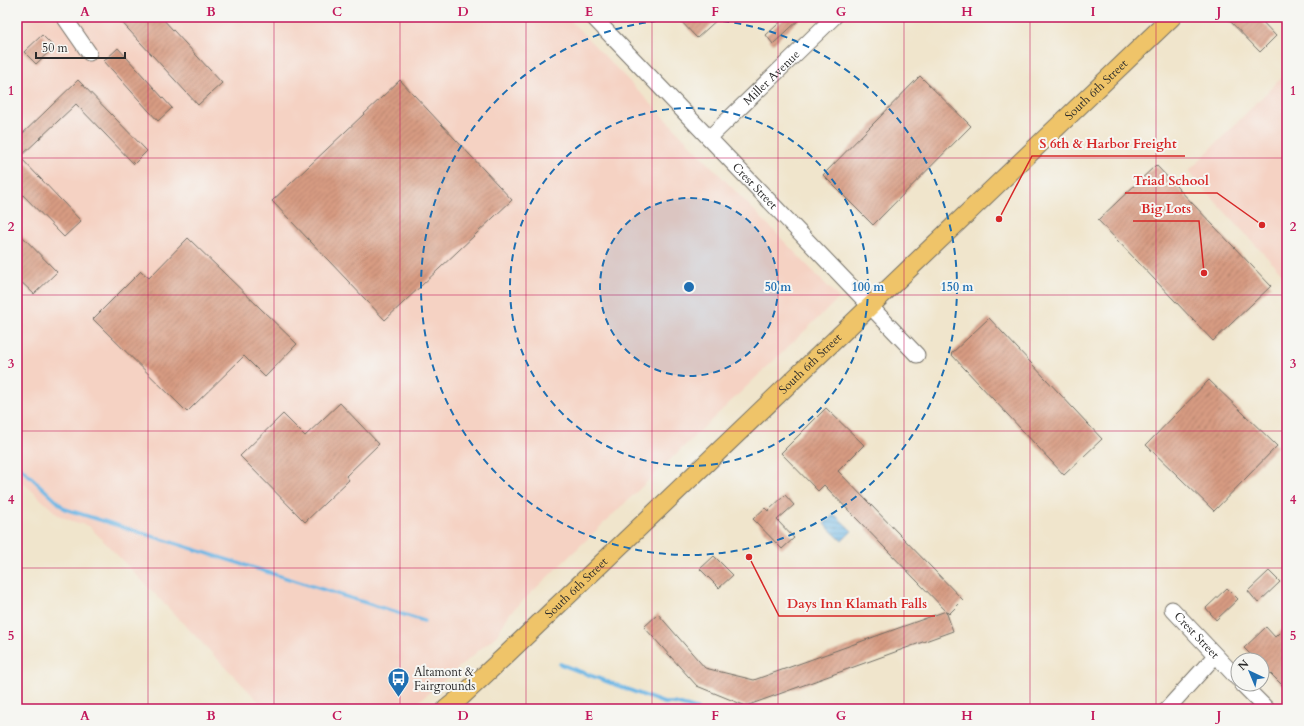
<svg xmlns="http://www.w3.org/2000/svg" width="1304" height="726" font-family="Cardo,serif">
  <defs>
    <pattern id="water-rules" width="6" height="5" patternUnits="userSpaceOnUse"><rect width="6" height="5" fill="#6db7e6"/><path d="M0 2.5h6" fill="none" stroke="#5a95bb"/></pattern>
    <pattern id="building-hatch" width="6" height="6" patternUnits="userSpaceOnUse"><rect width="6" height="6" fill="#d79b82"/><path d="M-1 1l2-2M0 6l6-6M5 7l2-2" fill="none" stroke="#af7f6b"/></pattern>
  </defs>
  <rect width="100%" height="100%" fill="#f6f6f2"/>
  <filter id="ink" filterUnits="userSpaceOnUse"><feTurbulence type="fractalNoise" baseFrequency=".025" numOctaves="2"/><feDisplacementMap in="SourceGraphic" scale="8" xChannelSelector="R" yChannelSelector="G"/><feConvolveMatrix kernelMatrix="1 2 1 2 8 2 1 2 1" color-interpolation-filters="sRGB"/></filter>
  <filter id="wash" filterUnits="userSpaceOnUse"><feTurbulence type="fractalNoise" baseFrequency=".012" numOctaves="4" result="noise"/><feDisplacementMap in="SourceGraphic" scale="16" xChannelSelector="R" yChannelSelector="G"/><feGaussianBlur stdDeviation="0.9" result="paint"/><feColorMatrix in="noise" values="0 0 0 0 0 0 0 0 0 0 0 0 0 0 0 0 0 1.4 0 .05"/><feComposite in="paint" operator="in"/></filter>
  <g filter="url(#wash)">
    <rect width="100%" height="100%" fill="#f0e5cc"/>
    <g fill="#f5d2c3">
      <polygon points="17,17 567,17 839,298 510,613 497,635 410,709 266,709 89,526 72,521 58,515 17,477 17,452 19,450 17,448 17,136 28,125 17,114"/>
      <polygon points="1287,72 1287,279 1188,172"/>
    </g>
    <polygon fill="url(#water-rules)" stroke="#4c7188" points="834,514 852,531 842,541 824,524"/>
    <g fill="none" stroke-linecap="round" stroke-linejoin="round">
      <g stroke="#6db7e6" stroke-width="3.5">
        <polyline points="17,464 65,509 424,621"/>
        <polyline points="560,664 664,703 674,703 697,709"/>
      </g>
    </g>
    <g id="blocks">
      <g fill="url(#building-hatch)">
        <polygon points="117,17 161,17 222,83 198,105"/>
        <polygon points="677,17 720,17 697,38"/>
        <polygon points="786,17 802,17 773,44 766,35"/>
        <polygon points="1226,17 1258,17 1276,36 1260,52"/>
        <polygon points="42,35 54,47 36,64 24,52"/>
        <polygon points="118,48 172,108 158,121 104,61"/>
        <polygon points="920,76 971,126 873,225 823,175"/>
        <polygon points="78,80 147,151 134,164 76,104 20,157 81,221 64,237 17,189 17,139"/>
        <polygon points="400,80 512,200 385,320 272,201"/>
        <polygon points="1156,165 1271,286 1213,341 1098,220"/>
        <polygon points="17,231 57,272 34,294 17,278"/>
        <polygon points="188,238 297,344 265,377 244,356 187,412 93,319 141,271 149,278"/>
        <polygon points="989,318 1102,439 1064,475 951,354"/>
        <polygon points="1209,380 1277,446 1214,511 1146,445"/>
        <polygon points="340,403 379,444 346,476 349,480 305,522 240,456 283,414 305,436"/>
        <polygon points="826,408 864,445 838,471 963,600 949,614 824,485 818,491 781,453"/>
        <polygon points="785,495 794,505 777,520 794,538 782,549 753,519 765,508 768,511"/>
        <polygon points="714,556 733,575 719,588 700,569"/>
        <polygon points="1269,571 1280,582 1258,603 1248,591"/>
        <polygon points="1227,588 1238,599 1216,620 1206,608"/>
        <polygon points="946,611 953,631 746,706 697,686 644,627 658,614 705,668 754,680"/>
        <polygon points="1287,625 1287,690 1262,665 1262,660 1255,659 1244,648 1266,627 1275,637"/>
      </g>
    </g>
  </g>
  <g filter="url(#ink)">
    <use href="#blocks" fill-opacity="0" stroke="#706c63" stroke-width="1"/>
    <g fill="none" stroke-linecap="round" stroke-linejoin="round">
      <defs>
        <g id="minor">
          <polyline points="64,17 89,53"/>
          <path id="s1" d="M593,17l324,338"/>
          <path id="s2" d="M709,138l125,-121"/>
          <path id="s3" d="M1172,609l66,70"/>
          <polyline points="1242,684 1267,709"/>
          <polyline points="1167,709 1215,656"/>
        </g>
        <g id="major">
          <path id="s4" d="M446,709l15,-12 45,-42 666,-638"/>
        </g>
      </defs>
      <use href="#minor" stroke="#706c63" stroke-width="17"/>
      <use href="#major" stroke="#706c63" stroke-width="20"/>
      <use href="#minor" stroke="#fff" stroke-width="15"/>
      <use href="#major" stroke="#efc469" stroke-width="18"/>
    </g>
  </g>
  <path fill="none" stroke="#c2185b" stroke-width="1" stroke-opacity="0.55" d="M148,17v692M274,17v692M400,17v692M526,17v692M652,17v692M778,17v692M904,17v692M1030,17v692M1156,17v692M17,158h1270M17,295h1270M17,431h1270M17,568h1270"/>
  <circle cx="689" cy="287" r="89" fill="#1f6fb2" fill-opacity=".12"/>
  <g fill="none" stroke="#1f6fb2" stroke-width="2" stroke-dasharray="7 5">
    <circle cx="689" cy="287" r="89"/>
    <circle cx="689" cy="287" r="179"/>
    <circle cx="689" cy="287" r="268"/>
  </g>
  <defs>
    <symbol id="bus-pin" viewBox="-11 -11 22 30"><path d="M0 17L-7.5 6A9.5 9.5 0 1 1 7.5 6Z" fill="#1f6fb2" stroke="#f6f6f2"/><path d="M-5-6H5V4H4V6H2V4H-2V6H-4V4H-5ZM-3.5-4V0h7V-4ZM-3.5 1.2v1.5H-2V1.2ZM2 1.2v1.5H3.5V1.2Z" fill="#fff"/></symbol>
  </defs>
  <g fill-rule="evenodd">
    <use href="#bus-pin" x="386" y="666" width="25" height="34"/>
  </g>
  <g text-anchor="middle" dominant-baseline="central" stroke-width="4" stroke-linejoin="round" paint-order="stroke">
    <g font-size="12" fill="#2b2b2b" stroke="#f6f6f2">
      <text stroke="none"><textPath href="#s2" startOffset="87">Miller Avenue</textPath></text>
      <text stroke="none"><textPath href="#s4" startOffset="898">South 6th Street</textPath></text>
      <text stroke="none"><textPath href="#s1" startOffset="234">Crest Street</textPath></text>
      <text stroke="none"><textPath href="#s4" startOffset="502">South 6th Street</textPath></text>
      <text stroke="none"><textPath href="#s4" startOffset="178">South 6th Street</textPath></text>
      <text stroke="none"><textPath href="#s3" startOffset="36">Crest Street</textPath></text>
    </g>
    <g font-size="12" fill="#2b2b2b" stroke="#f6f6f2" text-anchor="start">
      <text x="414" y="672">Altamont &amp;<tspan x="414" dy="14">Fairgrounds</tspan></text>
    </g>
  </g>
  <circle cx="689" cy="287" r="6" fill="#1f6fb2" stroke="#f6f6f2" stroke-width="2"/>
  <g font-size="12" text-anchor="middle" font-weight="bold" fill="#1f6fb2" stroke="#f6f6f2" stroke-width="4" stroke-linejoin="round" paint-order="stroke">
    <text x="778" y="291">50 m</text>
    <text x="868" y="291">100 m</text>
    <text x="957" y="291">150 m</text>
  </g>
  <path fill="none" stroke="#d62828" stroke-width="1.5" d="M999 219L1032 156H1185M1262 225L1217 193H1125M1204 273L1199 221H1133M749 557L779 616H935"/>
  <g fill="#d62828" stroke="#f6f6f2" stroke-width="1.5">
    <circle cx="999" cy="219" r="4"/>
    <circle cx="1262" cy="225" r="4"/>
    <circle cx="1204" cy="273" r="4"/>
    <circle cx="749" cy="557" r="4"/>
  </g>
  <g font-size="13" text-anchor="middle" font-weight="bold" fill="#d62828" stroke="#f6f6f2" stroke-width="4" stroke-linejoin="round" paint-order="stroke">
    <text x="1108" y="148">S 6th &amp; Harbor Freight</text>
    <text x="1171" y="185">Triad School</text>
    <text x="1166" y="213">Big Lots</text>
    <text x="857" y="608">Days Inn Klamath Falls</text>
  </g>
  <rect width="1304" height="726" fill="none" stroke="#f6f6f2" stroke-width="44"/>
  <g transform="translate(1250 672) rotate(316)"><circle r="19" fill="#f6f6f2" stroke="#a5a5a2"/>
  <path d="M0-3L7 15L0 10L-7 15Z" fill="#1f6fb2"/>
  <text y="-6" font-size="11" font-weight="bold" text-anchor="middle" fill="#2b2b2b">N</text>
  </g>
  <path d="M36 52v6h89v-6" fill="none" stroke="#2b2b2b" stroke-width="2"/>
  <text x="42" y="52" font-size="12" fill="#2b2b2b" stroke="#f6f6f2" stroke-width="3" paint-order="stroke">50 m</text>
  <rect x="22" y="22" width="1260" height="682" fill="none" stroke="#c2185b" stroke-width="1.5"/>
  <g font-size="13" text-anchor="middle" font-weight="bold" fill="#c2185b">
    <text x="85" y="16">A</text>
    <text x="211" y="16">B</text>
    <text x="337" y="16">C</text>
    <text x="463" y="16">D</text>
    <text x="589" y="16">E</text>
    <text x="715" y="16">F</text>
    <text x="841" y="16">G</text>
    <text x="967" y="16">H</text>
    <text x="1093" y="16">I</text>
    <text x="1219" y="16">J</text>
    <text x="11" y="95">1</text>
    <text x="1293" y="95">1</text>
    <text x="11" y="231">2</text>
    <text x="1293" y="231">2</text>
    <text x="11" y="368">3</text>
    <text x="1293" y="368">3</text>
    <text x="11" y="504">4</text>
    <text x="1293" y="504">4</text>
    <text x="11" y="640">5</text>
    <text x="1293" y="640">5</text>
    <text x="85" y="720">A</text>
    <text x="211" y="720">B</text>
    <text x="337" y="720">C</text>
    <text x="463" y="720">D</text>
    <text x="589" y="720">E</text>
    <text x="715" y="720">F</text>
    <text x="841" y="720">G</text>
    <text x="967" y="720">H</text>
    <text x="1093" y="720">I</text>
    <text x="1219" y="720">J</text>
  </g>
</svg>
